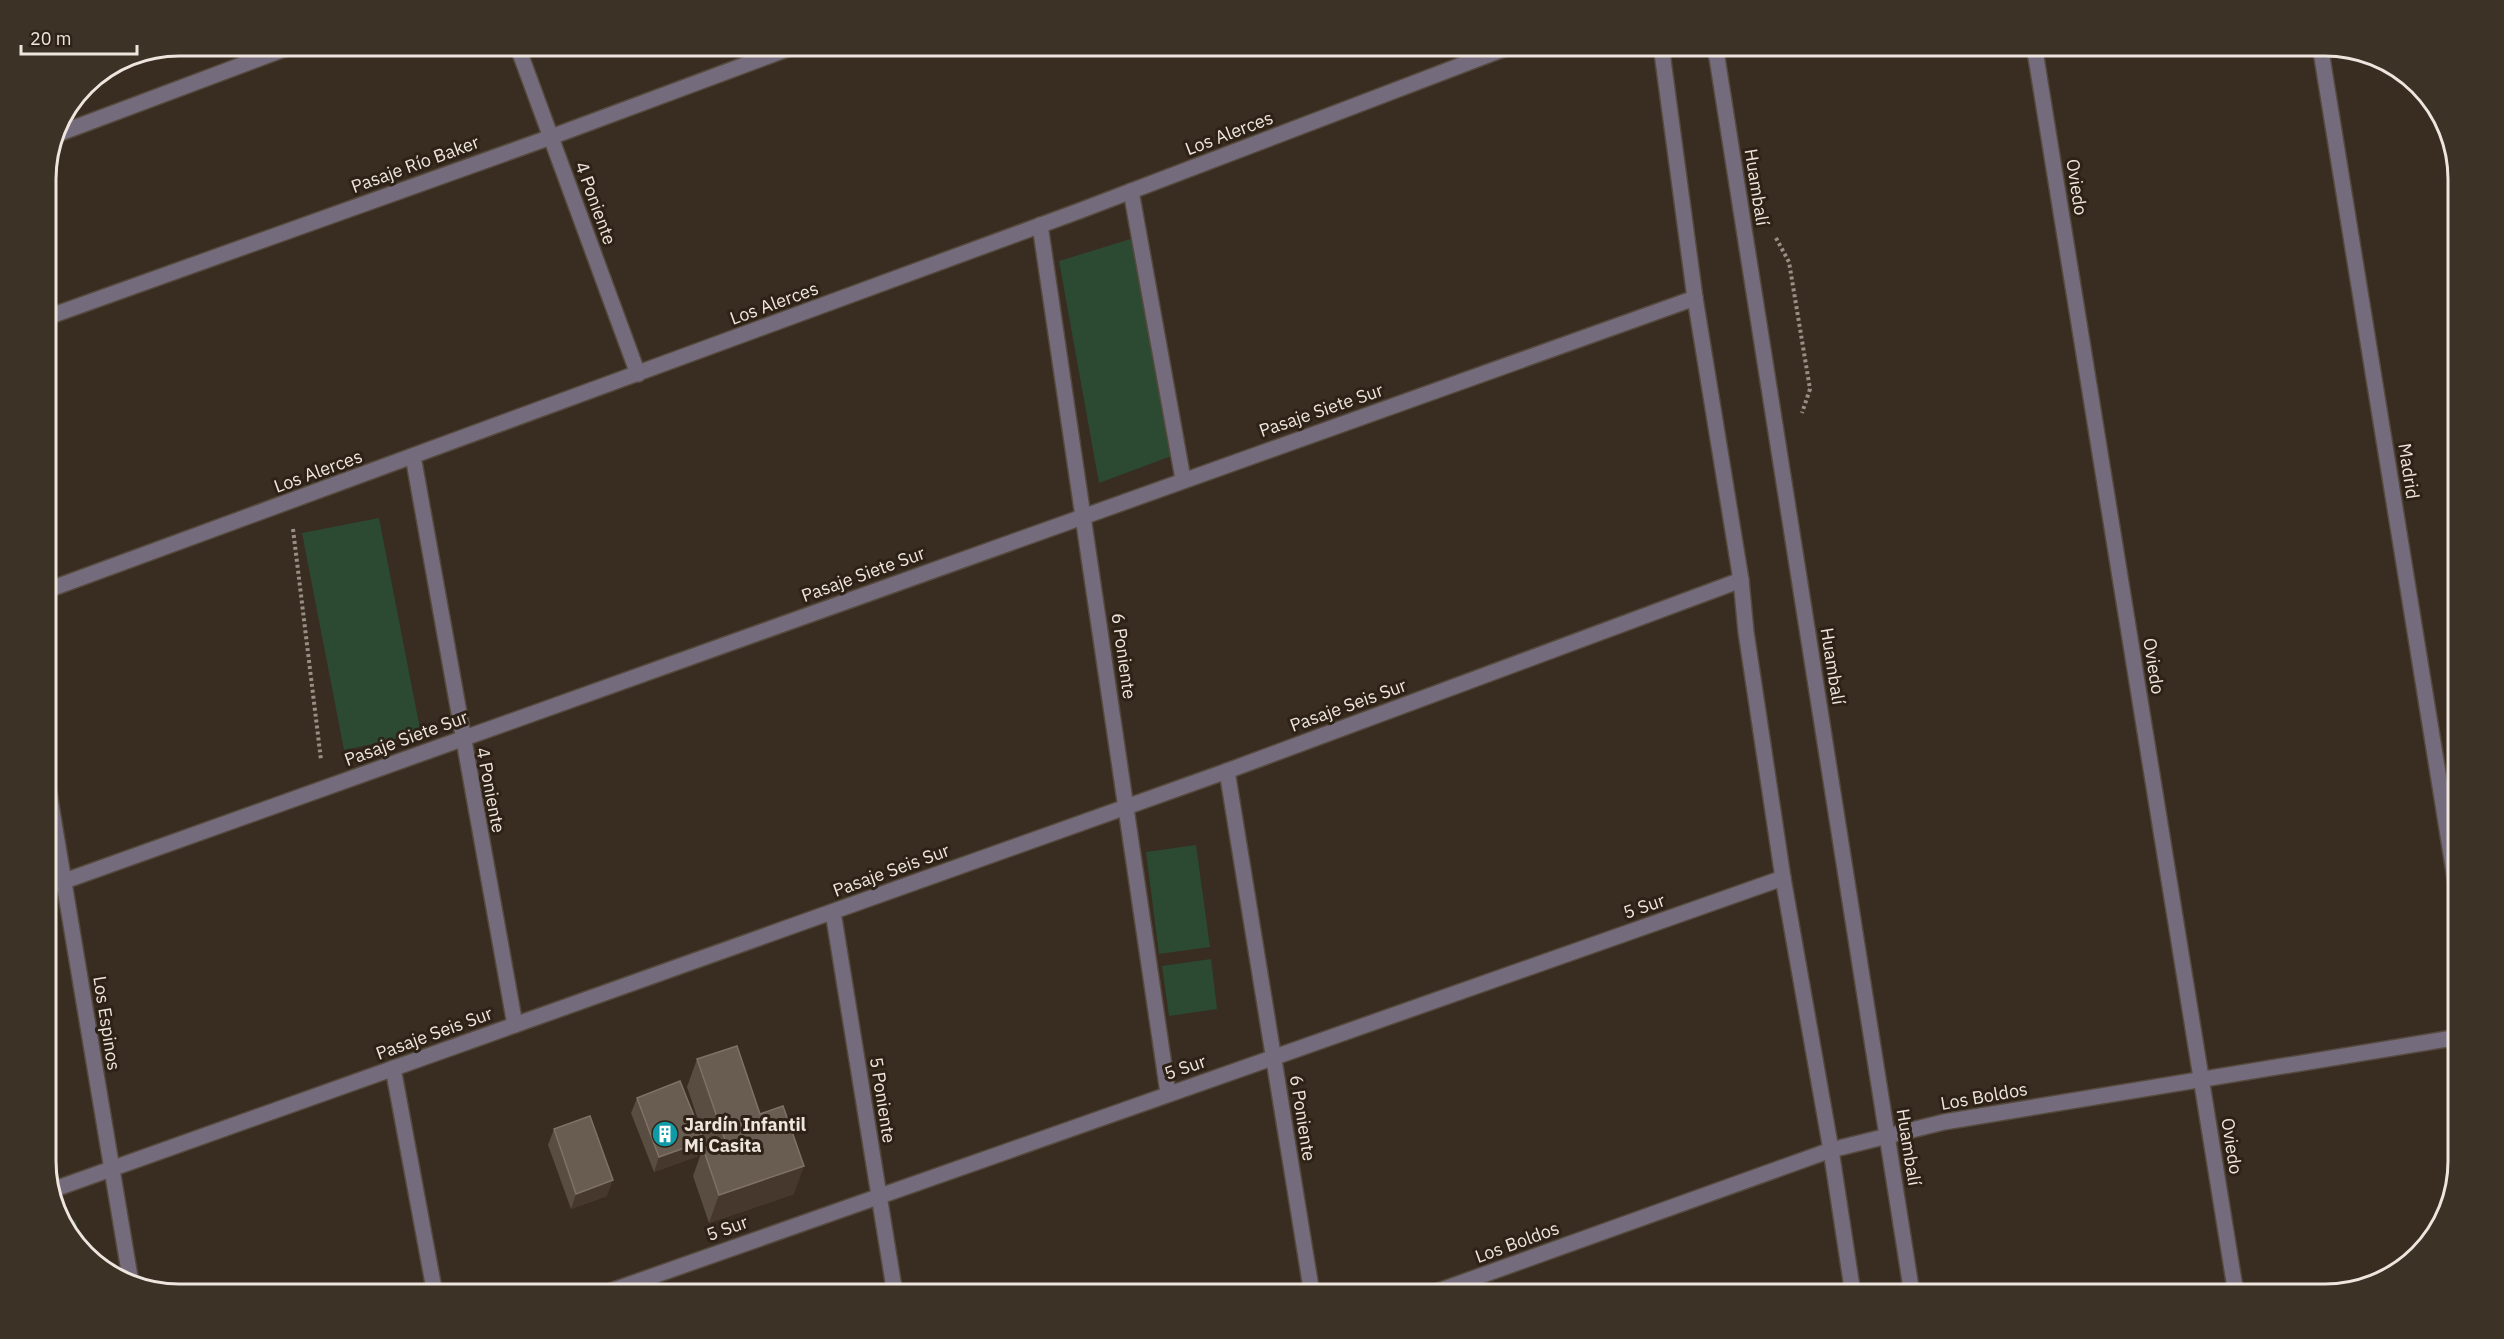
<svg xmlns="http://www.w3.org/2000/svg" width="2504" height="1339" font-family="'IBM Plex Sans',sans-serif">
  <rect width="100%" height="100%" fill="#392c20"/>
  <g fill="#2c4a31">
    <polygon points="1137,237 1174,455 1099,483 1059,261"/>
    <polygon points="379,518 421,734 344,750 302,533"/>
    <polygon points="1196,845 1210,947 1159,954 1146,852"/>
    <polygon points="1211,959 1217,1009 1169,1016 1162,966"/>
    <polygon points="76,1220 80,1246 68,1235 64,1224"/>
  </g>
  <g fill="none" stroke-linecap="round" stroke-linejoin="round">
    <defs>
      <g id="minor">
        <polyline points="517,45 638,374"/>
        <polyline points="2034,45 2236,1294"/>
        <polyline points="2320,45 2459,903"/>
        <polyline points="55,135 295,45"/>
        <polyline points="1131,191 1183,479"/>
        <polyline points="1040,225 1168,1093"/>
        <polyline points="45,318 551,137 798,45"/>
        <polyline points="413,456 515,1025"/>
        <polyline points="1227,771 1312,1294"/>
        <polyline points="45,888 1695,298"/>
        <polyline points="833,912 895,1294"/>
        <polyline points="393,1068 435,1294"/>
        <polyline points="52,1190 1227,771 1741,580"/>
        <polyline points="602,1294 1783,878"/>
        <polyline points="1430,1294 1831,1150 1944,1122 2459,1037"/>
      </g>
      <g id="tertiary">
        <polyline points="1661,45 1695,298 1741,580 1746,632 1783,878 1831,1150 1853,1294"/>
        <polyline points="1715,45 1912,1294"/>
        <polyline points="45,591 1079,211 1514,45"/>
        <polyline points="45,769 131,1283"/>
      </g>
    </defs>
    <use href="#minor" stroke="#564a3e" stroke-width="18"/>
    <use href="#tertiary" stroke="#564a3e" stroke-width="18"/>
    <g stroke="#998f85" stroke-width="4" stroke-dasharray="3 3" stroke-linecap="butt">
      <polyline points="1776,238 1789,262 1810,389 1802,413"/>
      <polyline points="293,529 321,760"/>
    </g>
    <use href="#minor" stroke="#746c7c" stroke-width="15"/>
    <use href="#tertiary" stroke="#746c7c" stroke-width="15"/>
  </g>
  <g fill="#594c40">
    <polygon points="697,1059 760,1114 794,1194 709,1223 693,1176 703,1148 707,1146 687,1087"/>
    <polygon points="637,1098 698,1156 654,1172 631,1113"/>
    <polygon points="554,1129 607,1196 571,1209 548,1145"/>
  </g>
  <g fill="#46382c">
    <polygon points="704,1141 698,1156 654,1172 659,1157"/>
    <polygon points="804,1166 794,1194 709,1223 719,1195"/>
    <polygon points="613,1180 607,1196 571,1209 576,1194"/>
  </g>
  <g fill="#695c51" stroke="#7e7267" stroke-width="1.5">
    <polygon points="737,1046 760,1114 783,1106 804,1166 719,1195 703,1148 725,1140 697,1059"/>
    <polygon points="680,1081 704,1141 659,1157 637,1098"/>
    <polygon points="590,1116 613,1180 576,1194 554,1129"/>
  </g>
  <defs>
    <symbol id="building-disc" viewBox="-11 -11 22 22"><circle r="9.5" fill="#0f9aa8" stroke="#2e2216"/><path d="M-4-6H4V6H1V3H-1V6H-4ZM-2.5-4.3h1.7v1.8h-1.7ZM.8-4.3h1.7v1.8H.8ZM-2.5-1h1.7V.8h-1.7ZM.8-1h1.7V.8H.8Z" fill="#fff"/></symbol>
  </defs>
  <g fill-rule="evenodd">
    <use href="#building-disc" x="650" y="1119" width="30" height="30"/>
  </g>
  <g text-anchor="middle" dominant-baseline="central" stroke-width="6" stroke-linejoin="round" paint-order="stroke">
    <g font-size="18" fill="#eee6de" stroke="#2e2216">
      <text transform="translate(1229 133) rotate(-21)">Los Alerces</text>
      <text transform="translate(415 164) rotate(-20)">Pasaje Río Baker</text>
      <text transform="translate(1757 187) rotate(81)">Huambalí</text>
      <text transform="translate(2077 187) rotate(81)">Oviedo</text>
      <text transform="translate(596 203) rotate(70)">4 Poniente</text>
      <text transform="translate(774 303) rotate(-20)">Los Alerces</text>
      <text transform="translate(1321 410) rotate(-19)">Pasaje Siete Sur</text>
      <text transform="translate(318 471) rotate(-20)">Los Alerces</text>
      <text transform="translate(2409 471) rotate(81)">Madrid</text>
      <text transform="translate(863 574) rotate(-20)">Pasaje Siete Sur</text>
      <text transform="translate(1124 656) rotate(82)">6 Poniente</text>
      <text transform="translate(1833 666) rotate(81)">Huambalí</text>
      <text transform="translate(2154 666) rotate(81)">Oviedo</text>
      <text transform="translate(1348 705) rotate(-20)">Pasaje Seis Sur</text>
      <text transform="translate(406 738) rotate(-20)">Pasaje Siete Sur</text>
      <text transform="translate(491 790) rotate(79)">4 Poniente</text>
      <text transform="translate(891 870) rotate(-20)">Pasaje Seis Sur</text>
      <text transform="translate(1644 906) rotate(-19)">5 Sur</text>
      <text transform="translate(107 1023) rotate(81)">Los Espinos</text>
      <text transform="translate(434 1033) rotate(-20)">Pasaje Seis Sur</text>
      <text transform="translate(1185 1067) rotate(-19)">5 Sur</text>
      <text transform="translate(1984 1096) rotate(-10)">Los Boldos</text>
      <text transform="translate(883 1100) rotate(81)">5 Poniente</text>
      <text transform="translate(1303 1118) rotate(81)">6 Poniente</text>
      <text transform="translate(2232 1146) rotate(81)">Oviedo</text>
      <text transform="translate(1909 1147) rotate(81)">Huambalí</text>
      <text transform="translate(727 1228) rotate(-20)">5 Sur</text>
      <text transform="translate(1517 1242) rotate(-20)">Los Boldos</text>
    </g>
    <g font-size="18" font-weight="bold" fill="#eee6de" stroke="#2e2216" text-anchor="start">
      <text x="684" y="1124">Jardín Infantil<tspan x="684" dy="21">Mi Casita</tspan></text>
    </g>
  </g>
  <path d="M0 0H2504V1339H0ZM179 56H2325A123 123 0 0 1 2448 179V1161A123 123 0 0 1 2325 1284H179A123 123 0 0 1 56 1161V179A123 123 0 0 1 179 56Z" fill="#3d3226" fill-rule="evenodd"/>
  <path fill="none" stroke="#eee6de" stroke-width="3" d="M179 56H2325A123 123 0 0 1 2448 179V1161A123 123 0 0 1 2325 1284H179A123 123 0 0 1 56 1161V179A123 123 0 0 1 179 56Z"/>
  <path d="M21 45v9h116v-9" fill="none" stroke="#eee6de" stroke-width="3"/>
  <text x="30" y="45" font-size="18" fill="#eee6de" stroke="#2e2216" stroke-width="4.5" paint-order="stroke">20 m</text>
</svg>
